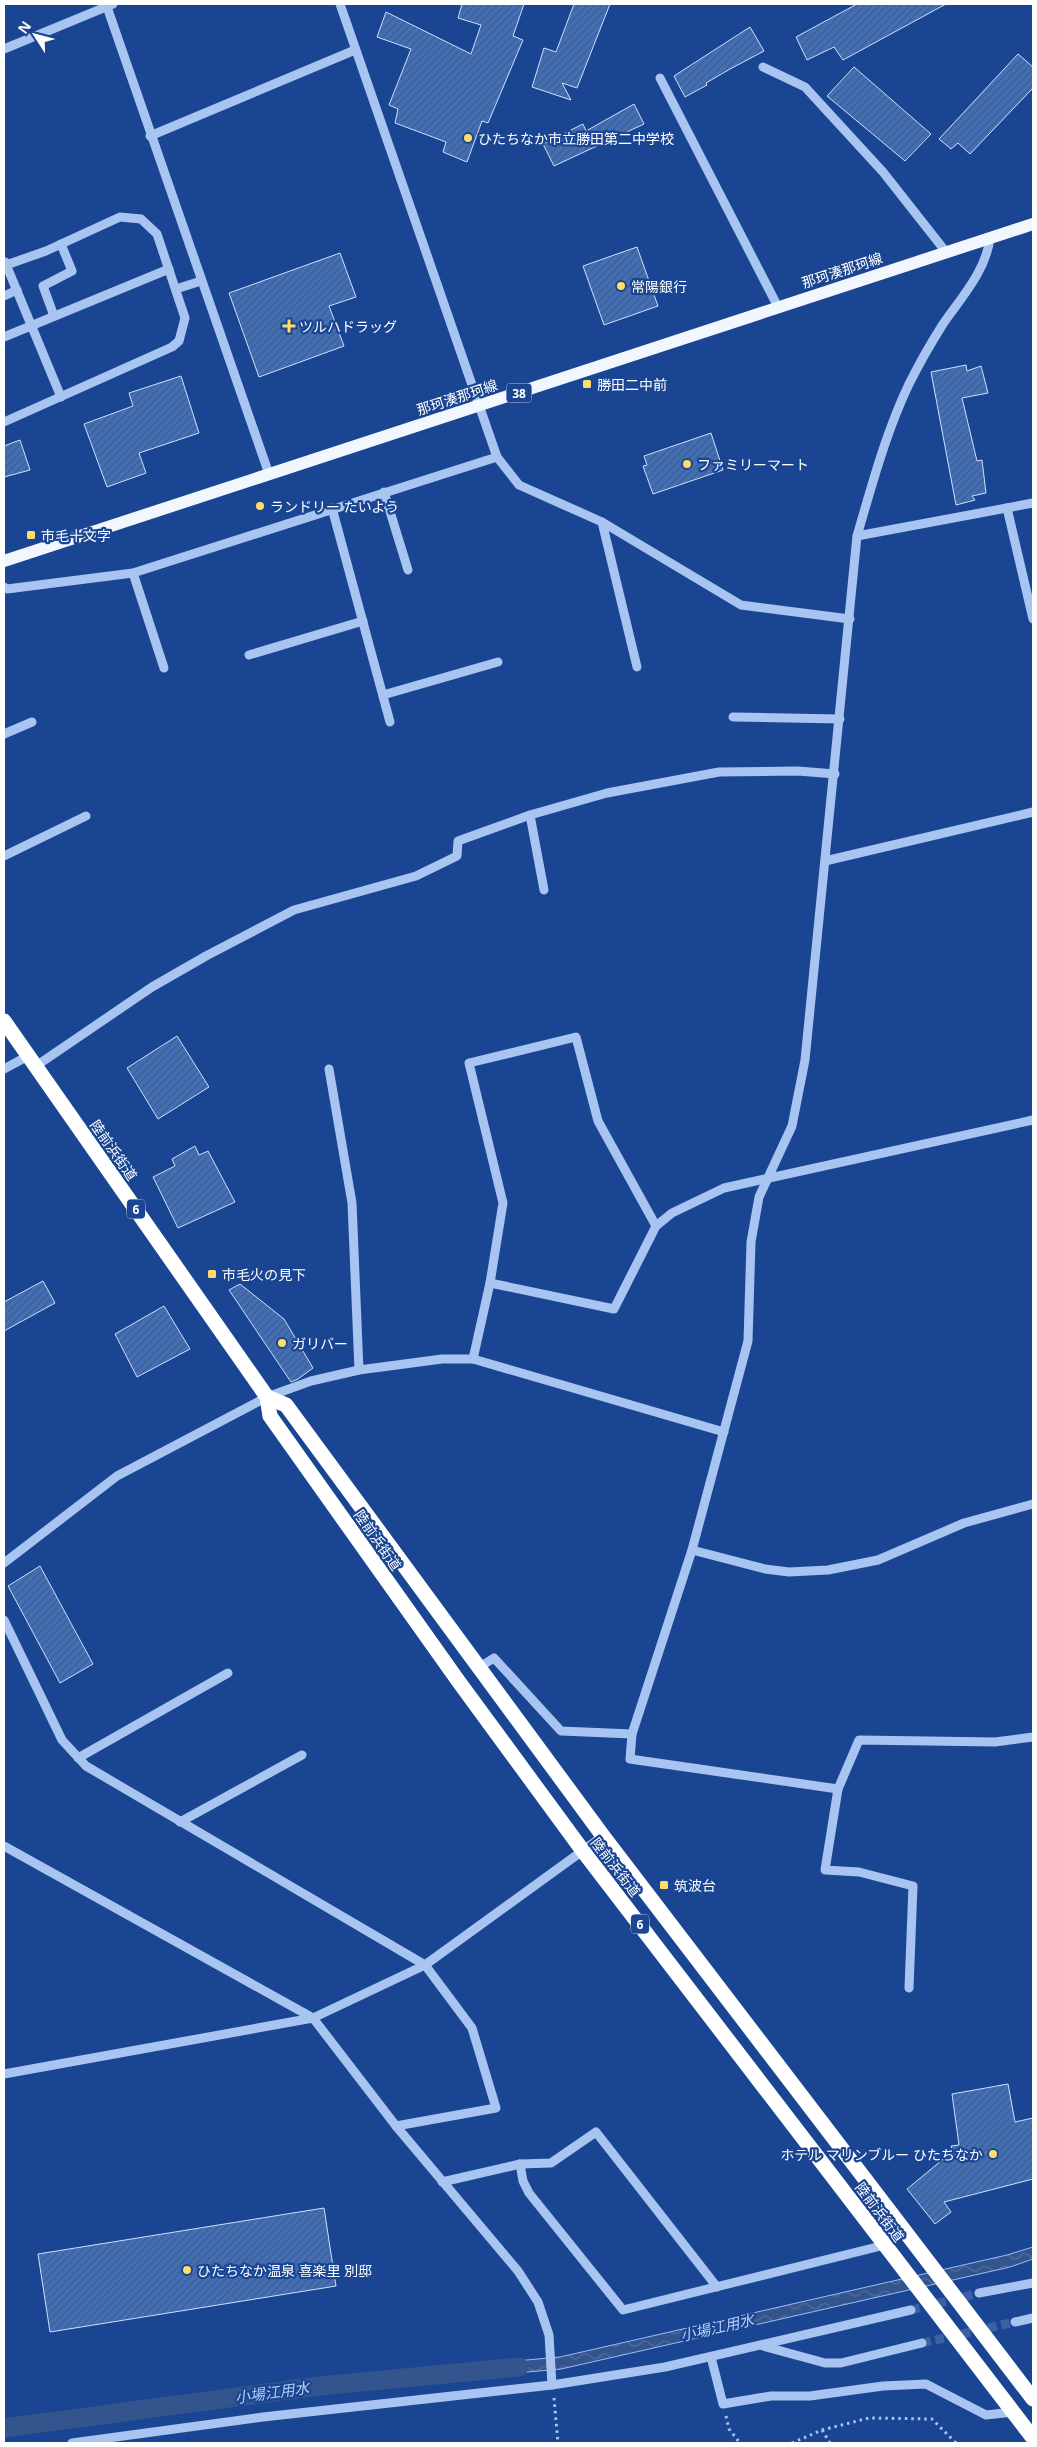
<svg xmlns="http://www.w3.org/2000/svg" width="1037" height="2447" font-family="'Noto Sans','Noto Sans JP',sans-serif">
  <defs>
    <pattern id="water-waves" width="16" height="10" patternUnits="userSpaceOnUse" patternTransform="scale(1.25)"><rect width="16" height="10" fill="#34548d"/><path d="M0 5q4-4 8 0t8 0" fill="none" stroke="#526e9e"/></pattern>
    <pattern id="building-hatch" width="6" height="6" patternUnits="userSpaceOnUse" patternTransform="scale(1.25)"><rect width="6" height="6" fill="#416fba"/><path d="M-1 1l2-2M0 6l6-6M5 7l2-2" fill="none" stroke="#475c7e"/></pattern>
  </defs>
  <rect width="100%" height="100%" fill="#194592"/>
  <polygon fill="url(#water-waves)" stroke="#9bbdf2" points="1033,2247 1033,2259 1010,2267 561,2369 494,2375 493,2363 560,2357 1007,2255"/>
  <g fill="none" stroke-linecap="round" stroke-linejoin="round">
    <polyline stroke="#34548d" stroke-width="19" points="4,2428 319,2386 519,2367"/>
  </g>
  <g fill="url(#building-hatch)" stroke="#cfe0fb">
    <polygon points="462,4 524,4 513,36 523,40 488,123 482,121 467,162 443,152 446,142 395,123 398,109 389,105 411,49 377,37 386,12 471,54 481,25 458,18"/>
    <polygon points="574,4 610,4 577,88 562,83 571,100 532,87 544,48 556,52"/>
    <polygon points="857,4 946,4 843,60 834,47 807,60 796,37"/>
    <polygon points="750,27 764,51 730,69 706,83 707,85 685,97 674,76"/>
    <polygon points="1018,54 1033,67 1033,88 970,154 958,143 951,149 939,139"/>
    <polygon points="854,67 931,134 905,161 827,96"/>
    <polygon points="634,104 644,124 554,166 543,144 583,124 586,131"/>
    <polygon points="637,247 658,306 604,325 583,266"/>
    <polygon points="340,253 356,297 329,306 344,346 259,377 229,293"/>
    <polygon points="966,365 967,371 981,366 988,393 962,398 977,461 982,460 986,493 972,496 975,500 956,505 931,372"/>
    <polygon points="181,376 199,433 139,453 146,473 107,487 84,424 133,406 129,393"/>
    <polygon points="711,433 723,470 653,494 643,466 647,465 644,456"/>
    <polygon points="20,440 30,470 4,477 4,446"/>
    <polygon points="177,1036 209,1087 158,1119 127,1068"/>
    <polygon points="195,1146 199,1155 208,1151 235,1202 178,1228 153,1177 175,1166 172,1159"/>
    <polygon points="43,1281 55,1303 4,1331 4,1302"/>
    <polygon points="240,1284 284,1319 313,1368 298,1379 291,1382 229,1290"/>
    <polygon points="164,1306 190,1349 137,1377 115,1334"/>
    <polygon points="40,1566 93,1664 60,1683 8,1586"/>
    <polygon points="1008,2084 1015,2122 1033,2118 1033,2179 944,2202 951,2212 935,2224 907,2189 953,2151 951,2146 959,2145 952,2094"/>
    <polygon points="324,2208 336,2286 50,2332 38,2254"/>
  </g>
  <g fill="none" stroke-linecap="round" stroke-linejoin="round">
    <g stroke="#3c61a2" stroke-width="9" stroke-dasharray="9 4.5" stroke-linecap="butt">
      <polyline points="911,2310 979,2293"/>
      <polyline points="922,2343 1015,2322"/>
    </g>
    <g stroke="#a8c4f0" stroke-width="3" stroke-dasharray="2.5 4" stroke-linecap="butt">
      <polyline points="554,2398 558,2443"/>
      <polyline points="726,2416 729,2429 740,2443"/>
      <polyline points="822,2430 830,2443"/>
      <polyline points="792,2443 822,2430 869,2418 932,2419 956,2443"/>
    </g>
    <g stroke="#a8c4f0" stroke-width="9">
      <polyline points="106,4 269,474"/>
      <polyline points="340,4 497,457 519,485 602,522 741,605 850,619"/>
      <polyline points="4,49 113,4"/>
      <polyline points="763,67 805,87 883,172 946,252"/>
      <polyline points="660,78 778,307"/>
      <polyline points="150,136 355,50"/>
      <polyline points="4,262 9,264 46,251 120,217 141,219 157,234 185,318 179,341 172,347 4,422"/>
      <polyline points="5,262 61,397"/>
      <polyline points="176,289 201,281"/>
      <polyline points="4,296 17,290"/>
      <polyline points="54,316 43,286 72,271 61,244"/>
      <polyline points="4,337 169,269"/>
      <polyline points="384,492 408,570"/>
      <polyline points="332,508 390,722"/>
      <polyline points="1007,508 1033,619"/>
      <polyline points="602,522 637,667"/>
      <polyline points="857,536 1033,503"/>
      <polyline points="133,573 164,668"/>
      <polyline points="4,587 7,589 133,573 497,457"/>
      <polyline points="249,655 363,621"/>
      <polyline points="383,695 498,662"/>
      <polyline points="733,717 840,719"/>
      <polyline points="4,734 32,722"/>
      <polyline points="530,815 544,890"/>
      <polyline points="4,856 86,816"/>
      <polyline points="825,861 1033,812"/>
      <polyline points="36,1066 152,987 206,956 294,910 416,876 457,856 458,841 530,815 607,793 719,772 798,771 835,774"/>
      <polyline points="4,1069 28,1056"/>
      <polyline points="329,1069 352,1203 359,1370"/>
      <polyline points="490,1283 614,1309 656,1226 672,1213 724,1188 1033,1120"/>
      <polyline points="473,1359 490,1283 503,1203 469,1063 576,1037 598,1121 656,1226"/>
      <polyline points="692,1550 765,1569 789,1572 828,1570 878,1560 964,1523 1033,1504"/>
      <polyline points="4,1563 117,1476 267,1397 311,1381 359,1370 442,1359 473,1359 724,1432"/>
      <polyline points="4,1620 62,1740 86,1766 425,1965 472,2028 496,2108 396,2126"/>
      <polyline points="478,1668 494,1658 561,1731 632,1734"/>
      <polyline points="78,1758 228,1673"/>
      <path d="M838,1789l-208,-30 2,-25 60,-184 56,-209 3,-99 8,-45 33,-71 13,-66 52,-524c15,-51 29,-104 52,-152 10,-20 22,-41 34,-60 18,-26 43,-53 47,-86"/>
      <polyline points="180,1822 302,1755"/>
      <polyline points="4,1846 313,2018 396,2126 518,2271 538,2302 549,2335 552,2385"/>
      <polyline points="909,1988 913,1886 859,1872 825,1870 838,1789 859,1740 995,1742 1033,1737"/>
      <polyline points="4,2074 313,2018 425,1965 603,1836"/>
      <polyline points="520,2164 523,2181 529,2193 623,2310 885,2245"/>
      <polyline points="442,2182 520,2164 551,2163 596,2132 717,2287"/>
      <polyline points="979,2293 1033,2283"/>
      <polyline points="1015,2322 1033,2318"/>
      <polyline points="763,2346 825,2363 841,2363 922,2343"/>
      <polyline points="711,2357 723,2404 771,2396 810,2396 883,2386 926,2384 986,2415 1013,2412"/>
      <polyline points="72,2443 263,2417 552,2385 665,2367 911,2310"/>
    </g>
    <polyline stroke="#f1f6ff" stroke-width="12" points="4,561 1033,224"/>
    <g stroke="#fff" stroke-width="15">
      <polyline points="4,1021 267,1397 270,1416 459,1682 583,1851 1033,2438"/>
      <polyline points="267,1397 286,1405 603,1836 1033,2399"/>
    </g>
  </g>
  <g fill="#ffde67" stroke="#194592" stroke-width="2">
    <circle cx="468" cy="138" r="5"/>
    <circle cx="621" cy="286" r="5"/>
    <path d="M286.5 318.5h5v5h5v5h-5v5h-5v-5h-5v-5h5z"/>
    <rect x="582" y="379" width="10" height="10" rx="2.5"/>
    <circle cx="687" cy="464" r="5"/>
    <circle cx="260" cy="506" r="5"/>
    <rect x="26" y="530" width="10" height="10" rx="2.5"/>
    <rect x="207" y="1269" width="10" height="10" rx="2.5"/>
    <circle cx="282" cy="1343" r="5"/>
    <rect x="659" y="1880" width="10" height="10" rx="2.5"/>
    <circle cx="993" cy="2154" r="5"/>
    <circle cx="187" cy="2270" r="5"/>
  </g>
  <g text-anchor="middle" dominant-baseline="central" stroke-width="4.5" stroke-linejoin="round" paint-order="stroke">
    <g fill="#194592" stroke="#bac7de" stroke-width="1">
      <rect x="506.5" y="383.5" width="25" height="19" rx="4"/>
      <rect x="127" y="1199.5" width="18" height="19" rx="4"/>
      <rect x="631" y="1914.5" width="18" height="19" rx="4"/>
    </g>
    <g font-size="12" font-weight="bold" fill="#fff">
      <text x="519" y="393">38</text>
      <text x="136" y="1209">6</text>
      <text x="640" y="1924">6</text>
    </g>
    <g font-size="14" fill="#fff" stroke="#194592" text-anchor="start">
      <text x="478" y="138">ひたちなか市立勝田第二中学校</text>
      <text x="631" y="286">常陽銀行</text>
      <text x="299" y="326">ツルハドラッグ</text>
      <text x="597" y="384">勝田二中前</text>
      <text x="697" y="464">ファミリーマート</text>
      <text x="270" y="506">ランドリー たいよう</text>
      <text x="41" y="535">市毛十文字</text>
      <text x="222" y="1274">市毛火の見下</text>
      <text x="292" y="1343">ガリバー</text>
      <text x="674" y="1885">筑波台</text>
      <text x="983" y="2154" text-anchor="end">ホテル マリンブルー ひたちなか</text>
      <text x="197" y="2270">ひたちなか温泉 喜楽里 別邸</text>
    </g>
    <g font-size="14" fill="#fff" stroke="#194592">
      <text transform="translate(842 270) rotate(-18)">那珂湊那珂線</text>
      <text transform="translate(457 397) rotate(-18)">那珂湊那珂線</text>
      <text transform="translate(114 1150) rotate(55)">陸前浜街道</text>
      <text transform="translate(378 1540) rotate(55)">陸前浜街道</text>
      <text transform="translate(616 1867) rotate(52)">陸前浜街道</text>
      <text transform="translate(880 2212) rotate(53)">陸前浜街道</text>
    </g>
    <g font-size="15" font-style="italic" fill="#b5cef6" stroke="#194592">
      <text transform="translate(717 2327) rotate(-13)">小場江用水</text>
      <text transform="translate(272 2392) rotate(-8)">小場江用水</text>
    </g>
  </g>
  <rect width="1037" height="2447" fill="none" stroke="#ffffff" stroke-width="10"/>
  <g transform="translate(35 35) rotate(306)" stroke="#194592" stroke-width="4" paint-order="stroke">
  <path d="M0-4L9 19L0 12L-9 19Z" fill="#ffffff"/>
  <text y="-8" font-size="14" font-weight="bold" text-anchor="middle" fill="#ffffff">N</text>
  </g>
</svg>
